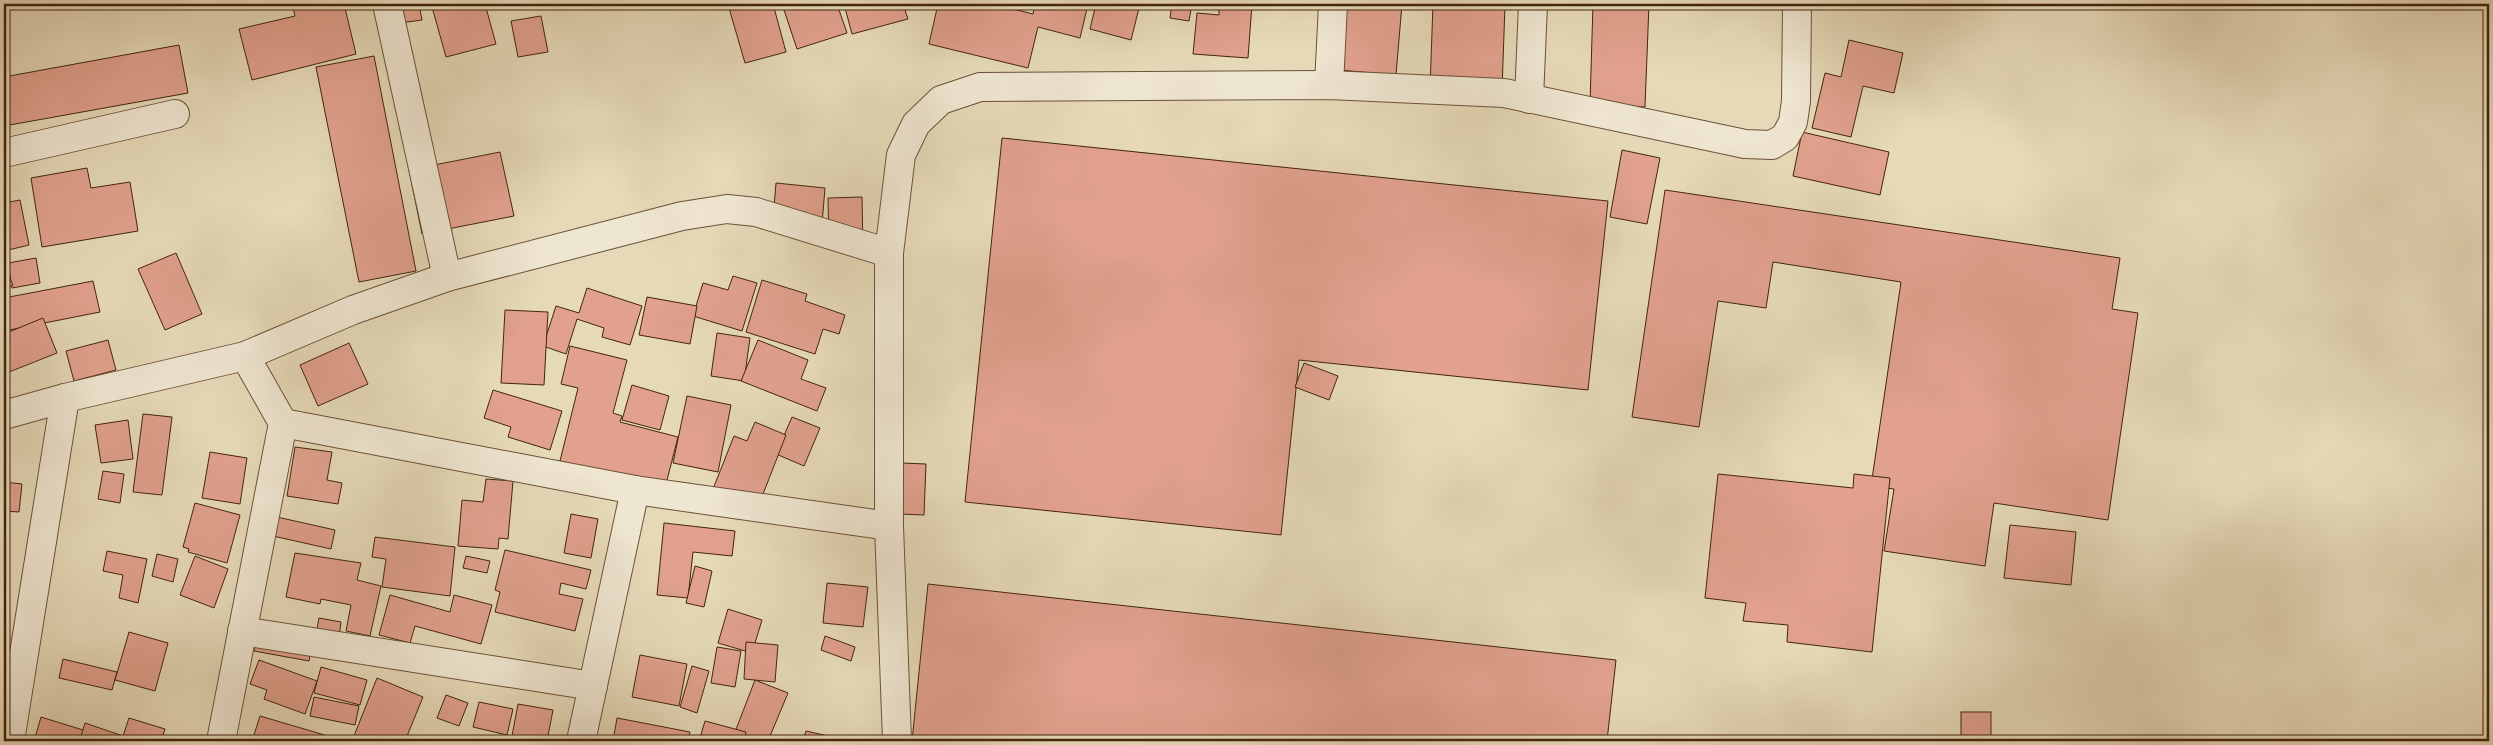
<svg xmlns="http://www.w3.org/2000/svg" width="2493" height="745" font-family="'IM FELL Double Pica',serif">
  <rect width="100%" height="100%" fill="#e6d9b8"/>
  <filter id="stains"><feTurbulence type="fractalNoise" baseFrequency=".004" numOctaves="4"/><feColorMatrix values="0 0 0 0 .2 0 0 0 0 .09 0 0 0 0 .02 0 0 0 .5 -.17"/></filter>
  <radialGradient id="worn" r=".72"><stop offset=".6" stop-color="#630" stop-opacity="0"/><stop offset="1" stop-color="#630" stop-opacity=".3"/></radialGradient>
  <g fill="#e1a18d" stroke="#43240d">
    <polygon points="292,4 344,4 356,54 252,80 239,29 295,16"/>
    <polygon points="398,4 419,4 422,20 400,23"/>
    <polygon points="444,4 485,4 496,44 446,57 432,7"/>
    <polygon points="745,4 773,4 786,52 745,63 729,8"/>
    <polygon points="782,4 837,4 847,33 797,49"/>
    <polygon points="844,4 903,4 908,19 852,34"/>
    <polygon points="938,4 993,4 1033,14 1035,4 1088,4 1080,38 1038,27 1028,68 929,44"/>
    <polygon points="986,4 1030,4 1030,8"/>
    <polygon points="1096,4 1140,4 1131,40 1090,29"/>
    <polygon points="1172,4 1192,4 1189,21 1170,18"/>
    <polygon points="1219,4 1252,4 1248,58 1193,54 1197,13 1219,15"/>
    <polygon points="1345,4 1402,4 1396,75 1339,70"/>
    <polygon points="1433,4 1505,4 1502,91 1430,88"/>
    <polygon points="1593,4 1649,4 1645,107 1590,104"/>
    <polygon points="541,16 548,52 518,57 511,21"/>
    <polygon points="1849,40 1903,53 1894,93 1863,86 1851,137 1812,128 1825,73 1841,77"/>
    <polygon points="179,45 188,93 4,126 4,77"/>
    <polygon points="374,56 416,271 359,282 316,67"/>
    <polygon points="1802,132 1889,152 1880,195 1793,176"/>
    <polygon points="1002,138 1608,201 1588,390 1299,360 1281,535 965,502"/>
    <polygon points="1622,150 1660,158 1647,224 1610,217"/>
    <polygon points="500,152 514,216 422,234 409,170"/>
    <polygon points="87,168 91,188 130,182 138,231 42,247 31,178"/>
    <polygon points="776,183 825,188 822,224 773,220"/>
    <polygon points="1665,190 2120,258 2112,309 2138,313 2108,520 1994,503 1985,566 1884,551 1894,489 1871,486 1901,282 1773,262 1766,308 1718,301 1699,427 1632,417"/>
    <polygon points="862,197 863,248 829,248 828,198"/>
    <polygon points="20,200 29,245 4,251 4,203"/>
    <polygon points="176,253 202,314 165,330 138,269"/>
    <polygon points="36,258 40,283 12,288 8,263"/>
    <polygon points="4,267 13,285 4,290"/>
    <polygon points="733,276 757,283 742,331 693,316 703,283 728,290"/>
    <polygon points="762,280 807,294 805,301 845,315 839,334 823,329 815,354 746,332"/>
    <polygon points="93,281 100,312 4,331 4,298"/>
    <polygon points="587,288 642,306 630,345 602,337 604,328 577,319 566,354 543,346 556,306 579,313"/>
    <polygon points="647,297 697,306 690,344 639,335"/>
    <polygon points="505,310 548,312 544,385 501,383"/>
    <polygon points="43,318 57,353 4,374 4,334"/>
    <polygon points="717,333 750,338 744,381 711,376"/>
    <polygon points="108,340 116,370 74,381 66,351"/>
    <polygon points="758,340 808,360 801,379 826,388 817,411 741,381"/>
    <polygon points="349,343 368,384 318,406 300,365"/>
    <polygon points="570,346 627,360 613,413 622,416 620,422 678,437 665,488 560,461 578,388 561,384"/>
    <polygon points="1304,363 1338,376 1329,400 1295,387"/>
    <polygon points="632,385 669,396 660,430 622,420"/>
    <polygon points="493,390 562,411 550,450 508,437 511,427 484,418"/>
    <polygon points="687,396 731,405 718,472 673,463"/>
    <polygon points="143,414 172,417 162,495 133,492"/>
    <polygon points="792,417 820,428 804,466 776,454"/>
    <polygon points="128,420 133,459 101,463 95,425"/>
    <polygon points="755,422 786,435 758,507 713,489 734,436 747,441"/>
    <polygon points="295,447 332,452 327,480 342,483 338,504 287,496"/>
    <polygon points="210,452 247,458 240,504 202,498"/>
    <polygon points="901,463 926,464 924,515 899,514"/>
    <polygon points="103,471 124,474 120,503 98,499"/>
    <polygon points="1718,474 1853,488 1854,474 1890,478 1872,652 1787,642 1788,625 1743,621 1746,603 1705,598"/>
    <polygon points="486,479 513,481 508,539 499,538 498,549 458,546 462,500 483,502"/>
    <polygon points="4,482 22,484 19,512 4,511"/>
    <polygon points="195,503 240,515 227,563 188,552 189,549 183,547"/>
    <polygon points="571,514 598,519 591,558 564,553"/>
    <polygon points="277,517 335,530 331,549 273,536"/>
    <polygon points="664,523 735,531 732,556 693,552 688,598 657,595"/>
    <polygon points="2010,525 2076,532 2071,585 2004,578"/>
    <polygon points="375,537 455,547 450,596 382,587 386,559 372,557"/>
    <polygon points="505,550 591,570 586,589 561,583 559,594 583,599 575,631 495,612 500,592 495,590"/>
    <polygon points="107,551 147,559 138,603 119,598 123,575 103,571"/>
    <polygon points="295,553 361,563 357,580 381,586 370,636 346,631 351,605 321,599 320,604 286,597"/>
    <polygon points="157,554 178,559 173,582 152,576"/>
    <polygon points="195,556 228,569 214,608 180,595"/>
    <polygon points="466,556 490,561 487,573 463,568"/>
    <polygon points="695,566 712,571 704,607 686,603"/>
    <polygon points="827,583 868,587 863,627 823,623"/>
    <polygon points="928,584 1616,660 1607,741 912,741"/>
    <polygon points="390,595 450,612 454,595 492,605 481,644 415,626 410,643 379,635"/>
    <polygon points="728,609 762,620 752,653 718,643"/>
    <polygon points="319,618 341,622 338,643 315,640"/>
    <polygon points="259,625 314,636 309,661 254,651"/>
    <polygon points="129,632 168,643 155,691 115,680"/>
    <polygon points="825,636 855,647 851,661 821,650"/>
    <polygon points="746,642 778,645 775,682 744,679"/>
    <polygon points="717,647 741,651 735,687 711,683"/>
    <polygon points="640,655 687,664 679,706 632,697"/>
    <polygon points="63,659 117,672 112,690 59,678"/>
    <polygon points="259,660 317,681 305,714 264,699 267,690 250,684"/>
    <polygon points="692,666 709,671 697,713 680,707"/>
    <polygon points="321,667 367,680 360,705 314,693"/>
    <polygon points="377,678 423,697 405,741 352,741"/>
    <polygon points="755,680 788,693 768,741 758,741 735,732"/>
    <polygon points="446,695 468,703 459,726 437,718"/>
    <polygon points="314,697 359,706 355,725 310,716"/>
    <polygon points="479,702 513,709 507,735 473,727"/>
    <polygon points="518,704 553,710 547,741 511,741"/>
    <rect x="1961" y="712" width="30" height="29"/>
    <polygon points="260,716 345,741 252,741"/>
    <polygon points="41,717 83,730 80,741 34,741"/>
    <polygon points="129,718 165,729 161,741 96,741 81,736 85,723 123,736"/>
    <polygon points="617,718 690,732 688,741 613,741"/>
    <polygon points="705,721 746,732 744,741 699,741"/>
    <polygon points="806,731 837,738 836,741 803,741"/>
  </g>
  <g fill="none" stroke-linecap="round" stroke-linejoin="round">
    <defs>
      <g id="minor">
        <polyline points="387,4 447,277"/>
        <polyline points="1329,85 1333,4"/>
        <polyline points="1529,99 1533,4"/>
        <polyline points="4,153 175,114"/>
        <polyline points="4,415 65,398 245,356 353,310 447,277 682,216 727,209 756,212 889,253"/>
        <polyline points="283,423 635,490 889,526"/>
        <polyline points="242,631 593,686"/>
        <polyline points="10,741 65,398"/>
        <polyline points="221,741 283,423 245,356"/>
        <polyline points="581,741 635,490"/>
        <polyline points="897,741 889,526 889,253 901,155 916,124 941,100 980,87 1329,85 1504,93 1745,144 1772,145 1785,137 1793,122 1796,101 1797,4"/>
      </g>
    </defs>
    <use href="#minor" stroke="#6c5138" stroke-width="30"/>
    <use href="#minor" stroke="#efe6d1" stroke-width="28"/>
  </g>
  <rect width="2493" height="745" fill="none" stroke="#e6d9b8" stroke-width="20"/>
  <rect x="5" y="5" width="2483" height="735" fill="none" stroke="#43240d" stroke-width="2.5"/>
  <rect x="10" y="10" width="2473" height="725" fill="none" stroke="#43240d"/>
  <rect width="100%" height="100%" filter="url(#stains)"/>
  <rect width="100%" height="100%" fill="url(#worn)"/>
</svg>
